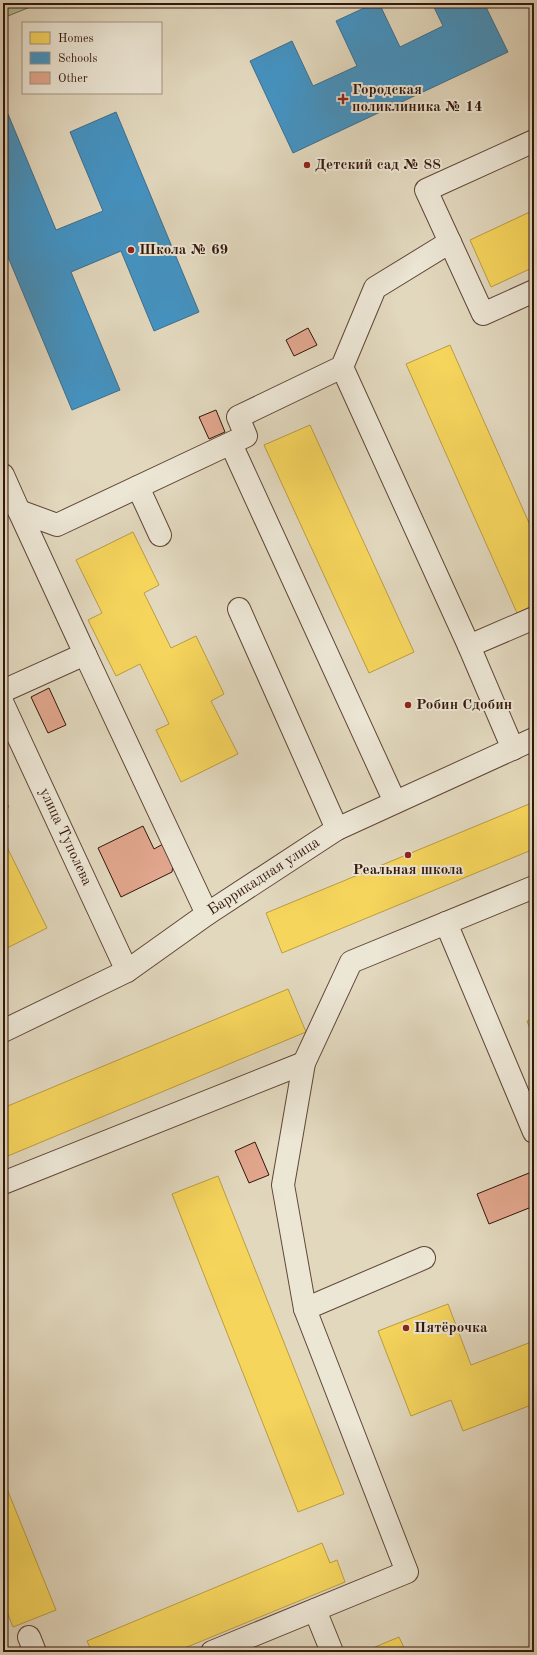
<svg xmlns="http://www.w3.org/2000/svg" width="537" height="1655" font-family="'Old Standard TT',serif">
  <rect width="100%" height="100%" fill="#e2d8be"/>
  <filter id="stains"><feTurbulence type="fractalNoise" baseFrequency=".005" numOctaves="4"/><feColorMatrix values="0 0 0 0 .2 0 0 0 0 .09 0 0 0 0 .02 0 0 0 .5 -.17"/></filter>
  <radialGradient id="worn" r=".72"><stop offset=".6" stop-color="#630" stop-opacity="0"/><stop offset="1" stop-color="#630" stop-opacity=".3"/></radialGradient>
  <polygon fill="#afbf94" stroke="#726a4f" points="3,3 40,3 3,18"/>
  <g fill="#f6d55c" stroke="#bc9c43">
    <polygon points="534,210 534,267 491,287 470,240"/>
    <polygon points="450,345 534,534 534,605 517,613 406,364"/>
    <polygon points="310,425 414,652 369,673 264,445"/>
    <polygon points="133,532 159,585 144,593 171,648 196,636 224,694 211,701 238,754 181,782 156,730 169,724 140,664 116,676 88,620 102,613 76,560"/>
    <polygon points="3,795 9,807 3,810"/>
    <polygon points="534,802 534,849 282,953 266,913"/>
    <polygon points="3,839 47,928 5,949 3,944"/>
    <polygon points="288,989 306,1032 3,1158 3,1108"/>
    <polygon points="534,1018 534,1039 527,1021"/>
    <polygon points="218,1176 344,1494 298,1512 172,1194"/>
    <polygon points="448,1304 471,1365 534,1341 534,1404 463,1431 451,1400 411,1416 378,1331"/>
    <polygon points="3,1479 56,1610 13,1627 3,1602"/>
    <polygon points="322,1543 330,1563 337,1560 345,1582 175,1652 92,1652 87,1641"/>
    <polygon points="399,1637 406,1652 363,1652"/>
  </g>
  <g fill="#4393c3" stroke="#3e6e8c">
    <polygon points="375,3 379,3 400,47 443,26 432,3 484,3 508,52 293,153 250,61 292,41 313,86 357,66 336,21"/>
    <polygon points="116,112 199,312 154,331 121,251 71,272 120,390 72,410 3,245 3,116 8,114 56,230 103,211 70,132"/>
  </g>
  <g fill="#e1a68d" stroke="#34160a">
    <polygon points="308,328 317,345 294,356 286,340"/>
    <polygon points="216,410 225,432 209,439 199,417"/>
    <polygon points="49,688 66,725 48,733 31,697"/>
    <polygon points="143,826 154,849 163,844 173,865 172,872 121,897 98,848"/>
    <polygon points="255,1142 269,1175 249,1183 235,1151"/>
    <polygon points="534,1171 534,1206 489,1224 477,1194"/>
  </g>
  <g fill="none" stroke-linecap="round" stroke-linejoin="round">
    <defs>
      <g id="minor">
        <polyline points="534,141 426,190 483,314 534,291"/>
        <polyline points="342,367 469,646 513,749"/>
        <polyline points="231,444 395,802"/>
        <polyline points="3,475 19,511"/>
        <polyline points="138,487 160,535"/>
        <polyline points="239,609 337,829"/>
        <polyline points="469,646 534,618"/>
        <polyline points="85,654 19,511 57,525 246,436 238,417 342,367 375,288 450,242"/>
        <polyline points="3,691 85,654 207,914"/>
        <polyline points="3,704 127,971"/>
        <polyline points="446,923 534,1132"/>
        <polyline points="3,1031 127,971 207,914 337,829 534,739"/>
        <polyline points="3,1183 304,1063"/>
        <polyline points="305,1309 424,1258"/>
        <polyline points="315,1610 332,1652"/>
        <polyline points="29,1637 35,1652"/>
        <polyline points="212,1652 407,1572 305,1309 283,1185 304,1063 351,962 534,887"/>
      </g>
    </defs>
    <use href="#minor" stroke="#604637" stroke-width="24"/>
    <use href="#minor" stroke="#ece6d5" stroke-width="22"/>
  </g>
  <g fill="#8f2418" stroke="#ece6d5" stroke-width="1.5">
    <path d="M341 93h4v4h4v4h-4v4h-4v-4h-4v-4h4z"/>
    <circle cx="307" cy="165" r="4"/>
    <circle cx="131" cy="250" r="4"/>
    <circle cx="408" cy="705" r="4"/>
    <circle cx="408" cy="855" r="4"/>
    <circle cx="406" cy="1328" r="4"/>
  </g>
  <g text-anchor="middle" dominant-baseline="central" stroke-width="4" stroke-linejoin="round" paint-order="stroke">
    <g font-size="15" font-weight="bold" fill="#34160a" stroke="#ece6d5" text-anchor="start">
      <text x="352" y="90">Городская<tspan x="352" dy="17">поликлиника № 14</tspan></text>
      <text x="315" y="165">Детский сад № 88</text>
      <text x="139" y="250">Школа № 69</text>
      <text x="416" y="705">Робин Сдобин</text>
      <text x="408" y="870" text-anchor="middle">Реальная школа</text>
      <text x="414" y="1328">Пятёрочка</text>
    </g>
    <g font-size="15" fill="#34160a" stroke="#ece6d5">
      <text transform="translate(65 837) rotate(65)">улица Туполева</text>
      <text transform="translate(264 877) rotate(-33)">Баррикадная улица</text>
    </g>
  </g>
  <rect width="537" height="1655" fill="none" stroke="#e2d8be" stroke-width="16"/>
  <rect x="4" y="4" width="529" height="1647" fill="none" stroke="#34160a" stroke-width="2"/>
  <rect x="8" y="8" width="521" height="1639" fill="none" stroke="#34160a"/>
  <rect x="22" y="22" width="140" height="72" fill="#ece6d5" stroke="#a29384"/>
  <rect x="30" y="32" width="20" height="12" fill="#f6d55c" stroke="#a29384"/>
  <text x="58" y="42" font-size="12" fill="#34160a">Homes</text>
  <rect x="30" y="52" width="20" height="12" fill="#4393c3" stroke="#a29384"/>
  <text x="58" y="62" font-size="12" fill="#34160a">Schools</text>
  <rect x="30" y="72" width="20" height="12" fill="#e1a68d" stroke="#a29384"/>
  <text x="58" y="82" font-size="12" fill="#34160a">Other</text>
  <rect width="100%" height="100%" filter="url(#stains)"/>
  <rect width="100%" height="100%" fill="url(#worn)"/>
</svg>
